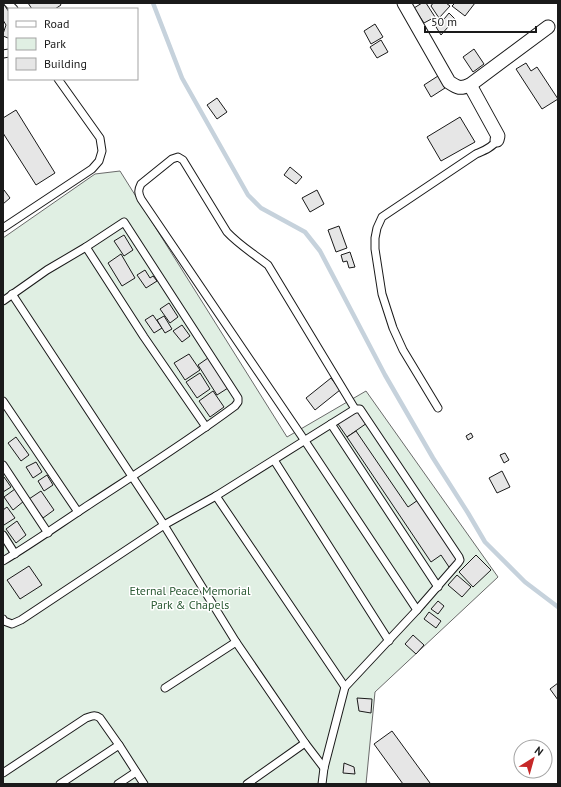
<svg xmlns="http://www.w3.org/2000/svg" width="561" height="787" font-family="'PT Sans',sans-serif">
  <rect width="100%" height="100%" fill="#fff"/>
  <polygon fill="#e0efe3" stroke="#6a6a6a" points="120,171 287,437 366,391 498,577 375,692 366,784 3,784 3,238 95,174"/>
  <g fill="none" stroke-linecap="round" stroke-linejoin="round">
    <polyline stroke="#c6d2dc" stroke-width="4.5" points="153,3 182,78 248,195 261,208 305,232 320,251 385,375 433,458 468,513 485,542 525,582 558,607"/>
  </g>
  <g fill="#e6e6e6" stroke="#1a1a1a">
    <polygon points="3,3 9,12 9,37 8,38 3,36 3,34 6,25 3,20"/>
    <polygon points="28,3 60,3 61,5 55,9 32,9"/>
    <polygon points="422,3 426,3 435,17 424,23 414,8"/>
    <polygon points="433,3 446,3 450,6 439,18 431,6"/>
    <polygon points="455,3 475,3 465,16 452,6"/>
    <polygon points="449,13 455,19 441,35 433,22 437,19 440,24"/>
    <polygon points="375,24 383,37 371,44 364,31"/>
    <polygon points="381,40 388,52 377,58 370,47"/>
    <polygon points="474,49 484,64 473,72 463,57"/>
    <polygon points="526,63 531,71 537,67 558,99 542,109 516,69"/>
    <polygon points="438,76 445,88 431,97 424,85"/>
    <polygon points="217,98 227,112 217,119 207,105"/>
    <polygon points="16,110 55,173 36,185 3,133 3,118"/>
    <polygon points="460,117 475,142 441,161 427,137"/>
    <polygon points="290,167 302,177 296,184 284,175"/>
    <polygon points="4,190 10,198 3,204 3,191"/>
    <polygon points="317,190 324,204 310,212 302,198"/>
    <polygon points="339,226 347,248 336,252 328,230"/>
    <polygon points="124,235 133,250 124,256 114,241"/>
    <polygon points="350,252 355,267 349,268 347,261 343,262 341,255"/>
    <polygon points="121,254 135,278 122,286 108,263"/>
    <polygon points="145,270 150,278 153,276 157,281 146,288 137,275"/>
    <polygon points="169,303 178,317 170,323 160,309"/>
    <polygon points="153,315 162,328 154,333 145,320"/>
    <polygon points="164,316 172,329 165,333 157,320"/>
    <polygon points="182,325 190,336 182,342 173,331"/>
    <polygon points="189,354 200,370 185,380 174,363"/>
    <polygon points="208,358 228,388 217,395 198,365"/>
    <polygon points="200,373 210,389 197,398 186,382"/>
    <polygon points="331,378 340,390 315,410 306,398"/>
    <polygon points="213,391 224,407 210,417 199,401"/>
    <polygon points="358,410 367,423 347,437 338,424"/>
    <polygon points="356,431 408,507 418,500 459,561 449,567 441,555 431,562 347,437"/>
    <polygon points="471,433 473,437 468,440 466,436"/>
    <polygon points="16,437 29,455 21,461 8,443"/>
    <polygon points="505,453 509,460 504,463 500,455"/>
    <polygon points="36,462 42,472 33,478 26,467"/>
    <polygon points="502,471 510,487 497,493 489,478"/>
    <polygon points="47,475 53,485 44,491 38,481"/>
    <polygon points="3,477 4,477 11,487 3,492"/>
    <polygon points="15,489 24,501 13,510 4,497"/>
    <polygon points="41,491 54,510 43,518 29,499"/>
    <polygon points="7,507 15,518 4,525 3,524 3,510"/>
    <polygon points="17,521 26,535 16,543 6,529"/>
    <polygon points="476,555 491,570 473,587 459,572"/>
    <polygon points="29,566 42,585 20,599 7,580"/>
    <polygon points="457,575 471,587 462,597 448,585"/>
    <polygon points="438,601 444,606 438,614 431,609"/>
    <polygon points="429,612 441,621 436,628 424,619"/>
    <polygon points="413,635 424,645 416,654 405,644"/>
    <polygon points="558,683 558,700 550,689"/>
    <polygon points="357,698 372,699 371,713 359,711"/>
    <polygon points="392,731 430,783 429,784 403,784 374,744"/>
    <polygon points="344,763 354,767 355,774 343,773"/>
  </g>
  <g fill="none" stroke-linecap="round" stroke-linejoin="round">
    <defs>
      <g id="service">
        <polyline points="8,3 14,9"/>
        <polyline points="3,54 9,53"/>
        <polyline points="3,228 92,169 99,161 102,151 100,138 58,79"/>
        <polyline points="86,247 144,337 206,427"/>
        <polyline points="12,294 164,525 236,642 305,743 324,768"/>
        <path d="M3,301l44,-31 39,-23 38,-25 114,176v4l-3,4c-47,35 -96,66 -145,98 -29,19 -57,39 -87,57"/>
        <polyline points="3,401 78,512"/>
        <path d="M438,408l-35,-58 -10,-22 -11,-34 -7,-45v-11l2,-10 5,-11 94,-63c7,-3 16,-6 21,-14"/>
        <path d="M355,409l-87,-144c-14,-11 -29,-20 -41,-33l-44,-72 -5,-3 -6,2 -31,25c-3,6 -3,8 0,15l164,242 112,169"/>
        <polyline points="331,424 438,587"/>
        <polyline points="274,460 389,641"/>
        <polyline points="3,465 48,533"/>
        <polyline points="216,496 345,687"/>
        <polyline points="3,535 15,554"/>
        <polyline points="3,619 4,621 12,624 21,620 164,525 216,496 355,409 360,409 459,557 460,560 458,563 417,610 345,687 324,768 322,784"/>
        <polyline points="165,688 236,642"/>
        <path d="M3,773l83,-55c6,-2 9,-4 14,0l19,27"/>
        <polyline points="60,784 119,745 144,784"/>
        <polyline points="118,784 136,772"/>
        <polyline points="247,784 305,743"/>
      </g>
      <g id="minor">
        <path d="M404,3l45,79c9,6 11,7 21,3l78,-58"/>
        <polyline points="470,85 498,136 497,140"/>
      </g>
    </defs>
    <use href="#service" stroke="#1a1a1a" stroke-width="9"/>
    <use href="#minor" stroke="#1a1a1a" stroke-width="15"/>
    <use href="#service" stroke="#fff" stroke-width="7"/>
    <use href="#minor" stroke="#fff" stroke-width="13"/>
  </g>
  <g text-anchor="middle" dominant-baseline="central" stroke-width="3" stroke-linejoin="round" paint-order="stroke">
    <g font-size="12" fill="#2b5a34" stroke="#fff">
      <text x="190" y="590">Eternal Peace Memorial<tspan x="190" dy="14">Park &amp; Chapels</tspan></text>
    </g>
  </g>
  <rect width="561" height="787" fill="none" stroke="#1a1a1a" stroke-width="8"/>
  <rect x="8" y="8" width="130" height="72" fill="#ffffff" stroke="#a3a3a3"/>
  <rect x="16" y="21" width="20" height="6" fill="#ffffff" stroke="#a3a3a3"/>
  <text x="44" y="28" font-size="12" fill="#1a1a1a">Road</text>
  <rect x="16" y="38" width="20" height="12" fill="#e0efe3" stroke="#a3a3a3"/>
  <text x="44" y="48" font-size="12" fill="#1a1a1a">Park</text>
  <rect x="16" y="58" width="20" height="12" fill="#e6e6e6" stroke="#a3a3a3"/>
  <text x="44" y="68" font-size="12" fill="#1a1a1a">Building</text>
  <g transform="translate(533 759) rotate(37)"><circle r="19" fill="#ffffff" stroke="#a3a3a3"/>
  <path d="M0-3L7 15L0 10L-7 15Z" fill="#c62828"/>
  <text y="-6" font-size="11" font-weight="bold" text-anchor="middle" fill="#1a1a1a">N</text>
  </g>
  <path d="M425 26v6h111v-6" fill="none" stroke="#1a1a1a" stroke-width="2"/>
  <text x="431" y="26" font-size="12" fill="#1a1a1a" stroke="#ffffff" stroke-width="3" paint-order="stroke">50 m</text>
</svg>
